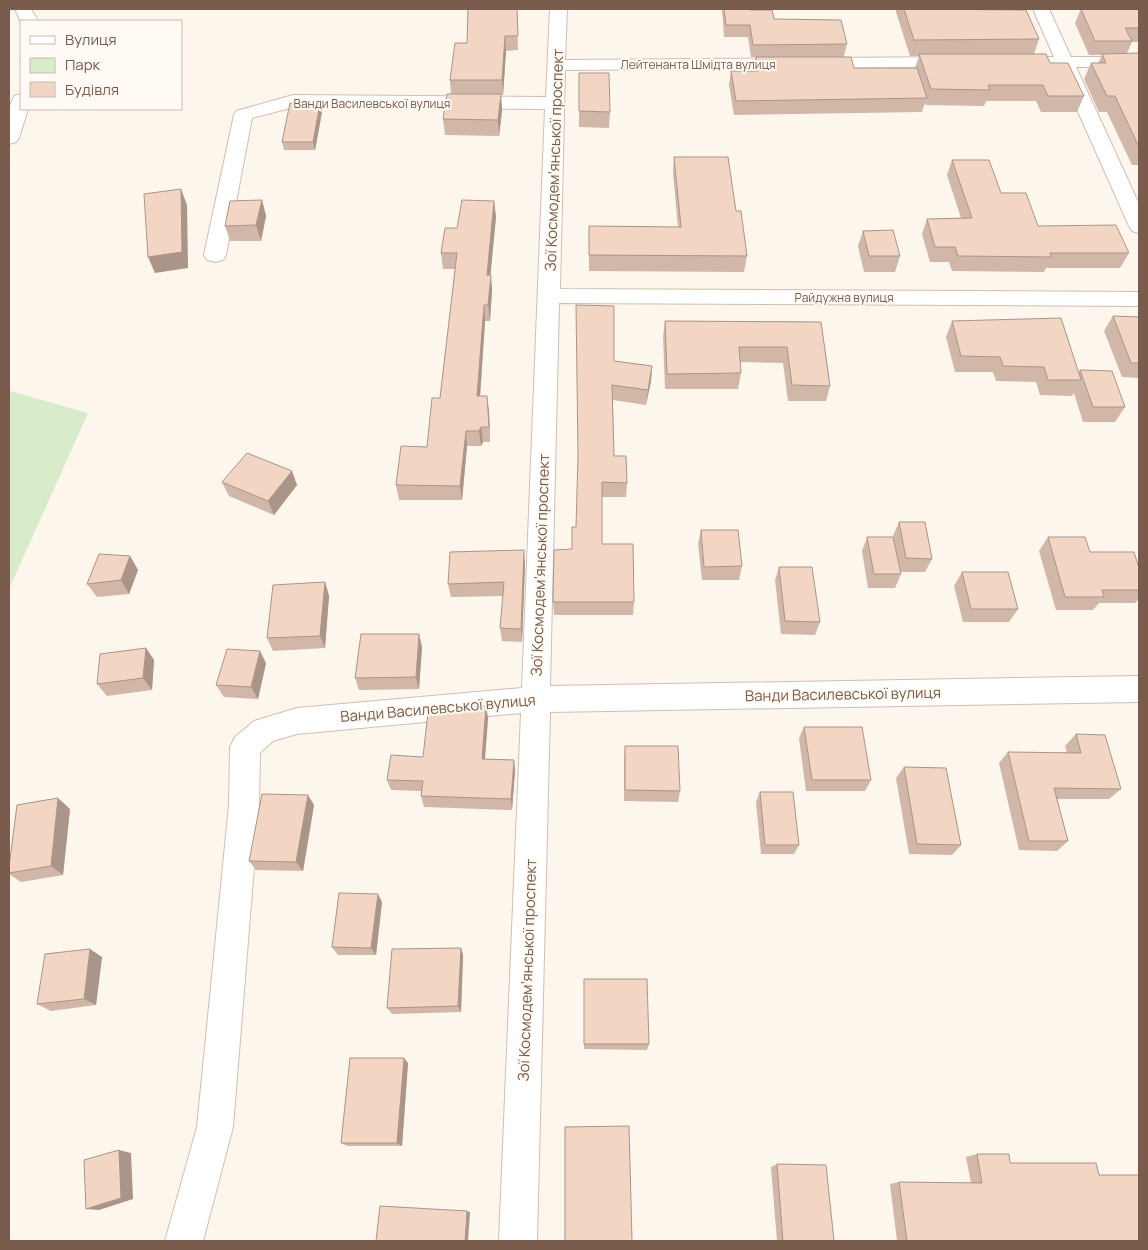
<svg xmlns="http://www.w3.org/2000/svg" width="1148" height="1250" font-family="Manrope,sans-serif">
  <rect width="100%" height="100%" fill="#fdf6ec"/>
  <polygon fill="#d8ecc9" points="10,391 88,413 9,589 9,392"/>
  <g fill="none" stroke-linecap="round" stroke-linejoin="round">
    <defs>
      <g id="minor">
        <polygon points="15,9 31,9 38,21 21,22"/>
        <polygon points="550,9 567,9 565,60 955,57 961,58 964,62 961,66 955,67 565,70 560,289 1139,292 1139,306 559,303 550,686 1139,676 1139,702 550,712 537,1241 499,1241 521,713 297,734 273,741 260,753 259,805 233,1127 203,1241 165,1241 197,1127 229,805 230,747 235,737 254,721 297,708 522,688 545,109 294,107 252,118 226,255 223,260 215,262 207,260 204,255 234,115 236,111 293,95 546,97"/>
        <polygon points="1033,9 1049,9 1071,57 1139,57 1139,67 1076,67 1139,204 1139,233 1132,231 1129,226 1058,67 1013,67 1007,66 1004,62 1007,58 1013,57 1054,57"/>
        <polygon points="21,94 21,109 28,109 19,138 16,142 9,144 9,109 14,96"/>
      </g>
    </defs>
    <use href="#minor" stroke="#d1beb0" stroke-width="2"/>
    <use href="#minor" fill="#fff" fill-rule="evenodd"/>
  </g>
  <g fill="#d1b7a8">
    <polygon points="517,9 518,50 506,51 503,95 501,95 502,111 499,136 445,135 443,119 451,94 450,80 467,43"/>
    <polygon points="722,9 750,9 750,10 774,19 847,44 844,56 854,68 915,68 919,56 910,56 896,12 896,9 958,9 958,10 1039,39 1034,54 1050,63 1084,96 1077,112 1041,112 1036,101 986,101 984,106 926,105 925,103 922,112 734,115 729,85 731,71 753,71 756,57 751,57 748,37 724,37"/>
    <polygon points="1081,9 1139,9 1139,42 1132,42 1127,53 1139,53 1139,165 1132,165 1107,112 1099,112 1084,79 1091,63 1098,63 1102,55 1089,55 1075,23"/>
    <polygon points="579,73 610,112 609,128 579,127"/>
    <polygon points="322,112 315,150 284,150 282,142"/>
    <polygon points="674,157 736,211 747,256 744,272 589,271 589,226 678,227 673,173"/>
    <polygon points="952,160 1001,193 1038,226 1129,253 1120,268 1046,268 1044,272 952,271 949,262 930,262 922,234 927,219 961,218 947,175"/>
    <polygon points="262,200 266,216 261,241 230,241 225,226"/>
    <polygon points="494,201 496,217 490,275 492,290 490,321 485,321 480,396 489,411 490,442 483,442 481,446 467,446 462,500 399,500 396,485 427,447 440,398 455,269 443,269 441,253 457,228"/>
    <polygon points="863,231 900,256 895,272 864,272 858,246"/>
    <polygon points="1113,316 1139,317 1139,378 1122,377 1104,331"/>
    <polygon points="665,321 821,322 830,386 826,401 788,401 783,363 740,362 741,373 738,389 665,389 663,337"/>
    <polygon points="952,321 1078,373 1080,370 1125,407 1115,422 1083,422 1074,393 1072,396 1040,395 1036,382 996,381 993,372 955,372 946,337"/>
    <polygon points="614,361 652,366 651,381 646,405 613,400 614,456 627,483 626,497 602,497 602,544 634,602 633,615 554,615 553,602 572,549 576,527"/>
    <polygon points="222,482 297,485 274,515 229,496"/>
    <polygon points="899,522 932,559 925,572 900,572 901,574 895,588 868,588 862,551 867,537 893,537 893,536"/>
    <polygon points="701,530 742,566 739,580 702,580 698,544"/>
    <polygon points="1048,537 1090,552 1139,568 1139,599 1135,603 1099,603 1093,610 1056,610 1039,551"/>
    <polygon points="130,556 138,570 129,594 97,597 87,584"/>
    <polygon points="525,564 522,642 502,641 500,628 503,596 451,597 448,584"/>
    <polygon points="779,567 820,622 815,635 781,634 775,580"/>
    <polygon points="962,572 1018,609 1009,622 963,622 954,586"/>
    <polygon points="325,582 329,596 325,648 273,651 267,638"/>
    <polygon points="422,647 419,689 359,690 355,678"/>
    <polygon points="146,648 154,660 152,690 107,696 97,684"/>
    <polygon points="266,663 258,699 224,697 216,685"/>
    <polygon points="486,706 488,718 485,759 514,760 515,771 512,810 424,807 421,796 421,791 391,790 387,780 423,757"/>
    <polygon points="804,727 871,780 865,791 806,791 799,738"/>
    <polygon points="1076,734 1121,789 1109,799 1057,799 1068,841 1057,851 1019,850 999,763 1008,752 1067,753 1065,746"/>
    <polygon points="625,746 680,791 678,802 624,801 624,757"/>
    <polygon points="904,767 961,845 952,855 909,854 896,778"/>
    <polygon points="760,792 799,845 794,854 761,854 756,802"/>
    <polygon points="314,805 303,871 256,870 249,861"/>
    <polygon points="70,809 63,875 21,882 9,874 9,867"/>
    <polygon points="382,902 376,955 338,955 332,947"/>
    <polygon points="461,948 463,955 461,1012 392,1014 387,1008"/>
    <polygon points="102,957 96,1005 51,1011 37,1004"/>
    <polygon points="584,979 649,1044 647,1050 584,1049"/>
    <polygon points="408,1063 402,1146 347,1146 341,1143"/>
    <polygon points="977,1154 1010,1163 1099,1175 1139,1241 897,1241 890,1184 899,1182 971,1183 966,1157"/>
    <polygon points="777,1164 834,1241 777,1241 771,1167"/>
  </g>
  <g fill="#aa9588">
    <polygon points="505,36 506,51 503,95 502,80"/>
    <polygon points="501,94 502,111 499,136 498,120"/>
    <polygon points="320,104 322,112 315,150 313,142"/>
    <polygon points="181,189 187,205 188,268 155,273 148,257"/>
    <polygon points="262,200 266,216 261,241 256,225"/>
    <polygon points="494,201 496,217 489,290 487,275"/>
    <polygon points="491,275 492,290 490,321 488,305"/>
    <polygon points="484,305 485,321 479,412 477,396"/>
    <polygon points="652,366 651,381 646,405 648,390"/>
    <polygon points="487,396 489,411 490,442 489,427"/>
    <polygon points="481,427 483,442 481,446 479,431"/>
    <polygon points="466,431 467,446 462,500 460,486"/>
    <polygon points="292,471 297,485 274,515 268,501"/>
    <polygon points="524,550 525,564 522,642 521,629"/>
    <polygon points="130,556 138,570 129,594 121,580"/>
    <polygon points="325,582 329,596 325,648 320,636"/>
    <polygon points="419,634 422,647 419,689 416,677"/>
    <polygon points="146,648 154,660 152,690 143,678"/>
    <polygon points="260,651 266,663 258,699 251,687"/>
    <polygon points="486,706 488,718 484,770 482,759"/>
    <polygon points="514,760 515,771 512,810 511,799"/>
    <polygon points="308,795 314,805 303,871 296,862"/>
    <polygon points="58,798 70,809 63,875 51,866"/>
    <polygon points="378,894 382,902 376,955 371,948"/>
    <polygon points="461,948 463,955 461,1012 458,1006"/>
    <polygon points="90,949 102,957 96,1005 84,999"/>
    <polygon points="404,1058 408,1063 402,1146 397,1143"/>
    <polygon points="119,1150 131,1153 133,1199 99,1210 86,1209"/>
    <polygon points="467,1211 470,1212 468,1241 465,1241"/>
  </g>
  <g fill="#f3d5c3" stroke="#aa9588">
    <polygon points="468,9 517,9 518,36 505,36 502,80 450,80 455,43 467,43"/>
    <polygon points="724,9 750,9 750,10 772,10 774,19 841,20 847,44 753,45 750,25 726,25"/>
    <polygon points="904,9 1026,10 1039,39 914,40"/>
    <polygon points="1081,9 1139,9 1139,28 1125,28 1132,41 1095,41"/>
    <polygon points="1139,53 1139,147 1115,96 1107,96 1091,63 1106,63 1102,54"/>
    <polygon points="919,54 1046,54 1050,63 1068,63 1084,96 1048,96 1043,85 988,85 990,90 931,89"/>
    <polygon points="756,57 851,57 854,68 917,68 927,98 736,101 731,71 758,71"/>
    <polygon points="579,73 609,73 610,112 579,111"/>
    <polygon points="447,94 501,94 498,120 443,119"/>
    <polygon points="290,103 320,104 313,142 282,142"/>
    <polygon points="674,157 728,157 736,211 741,211 747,256 589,255 589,226 681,227"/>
    <polygon points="952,160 989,160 1001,193 1026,193 1038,226 1116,225 1129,253 1050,253 1051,257 958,256 955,247 935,247 927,219 972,218"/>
    <polygon points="181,189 182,252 148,257 144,194"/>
    <polygon points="262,200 256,225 225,226 230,201"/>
    <polygon points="462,200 494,201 487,275 491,275 488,305 484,305 477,396 487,396 489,427 481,427 479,431 466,431 460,486 396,485 401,446 427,447 432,398 440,398 457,253 441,253 445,228 457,228"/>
    <polygon points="893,230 900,256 869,256 863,231"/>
    <polygon points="576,305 614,306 614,361 652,366 648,390 612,385 614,456 626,456 627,483 602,482 602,544 633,544 634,602 553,602 554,550 572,549 572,527 576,527 578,456"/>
    <polygon points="1113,316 1139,317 1139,363 1131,363"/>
    <polygon points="1061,318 1081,380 1048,380 1044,367 1003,366 1000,357 961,356 952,321"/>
    <polygon points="665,321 821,322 830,386 792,385 787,347 739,347 741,373 667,374"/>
    <polygon points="1080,370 1112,371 1125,407 1093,407"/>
    <polygon points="247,453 292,471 268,501 222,482"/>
    <polygon points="899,522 925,522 932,559 906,558"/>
    <polygon points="701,530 738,530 742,566 704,567"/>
    <polygon points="867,537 893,537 901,574 874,574"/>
    <polygon points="1048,537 1085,537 1090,552 1134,552 1139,568 1139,590 1102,590 1104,597 1065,597"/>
    <polygon points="524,550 521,629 500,628 504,582 448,584 450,552"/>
    <polygon points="99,554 130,556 121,580 87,584"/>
    <polygon points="779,567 812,567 820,622 785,621"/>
    <polygon points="962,572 1008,572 1018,609 971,609"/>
    <polygon points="325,582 320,636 267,638 273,585"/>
    <polygon points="361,634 419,634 416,677 355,678"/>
    <polygon points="146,648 143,678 97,684 100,654"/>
    <polygon points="227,649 260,651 251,687 216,685"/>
    <polygon points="486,706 482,759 514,760 511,799 421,796 423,781 387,780 391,755 423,757 428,712"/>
    <polygon points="804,727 862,727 871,780 812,780"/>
    <polygon points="1076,734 1105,735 1121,789 1054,788 1068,841 1029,841 1008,752 1081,753"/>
    <polygon points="625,746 678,746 680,791 625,790"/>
    <polygon points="904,767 946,768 961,845 917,844"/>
    <polygon points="760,792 793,792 799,845 765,845"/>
    <polygon points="262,794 308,795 296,862 249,861"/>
    <polygon points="58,798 51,866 9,873 9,867 17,805"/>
    <polygon points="339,893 378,894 371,948 332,947"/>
    <polygon points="461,948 458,1006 387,1008 392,949"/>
    <polygon points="90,949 84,999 37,1004 45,954"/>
    <polygon points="584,979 647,979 649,1044 584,1044"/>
    <polygon points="350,1058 404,1058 397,1143 341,1143"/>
    <polygon points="629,1126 632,1241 565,1241 565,1127"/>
    <polygon points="119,1150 121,1198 86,1209 84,1160"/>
    <polygon points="977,1154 1009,1154 1010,1163 1096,1163 1099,1175 1139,1175 1139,1241 907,1241 899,1182 982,1183"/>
    <polygon points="777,1164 826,1165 834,1241 783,1241"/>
    <polygon points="380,1206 467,1211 465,1241 376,1241"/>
  </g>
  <g text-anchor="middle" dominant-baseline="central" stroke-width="4" stroke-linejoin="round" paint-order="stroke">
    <g font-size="12" fill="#7a5c4d" stroke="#fffaf3">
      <text x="698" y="64">Лейтенанта Шмідта вулиця</text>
      <text x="372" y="103">Ванди Василевської вулиця</text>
      <text x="844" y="297">Райдужна вулиця</text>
    </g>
    <g font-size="15" fill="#7a5c4d" stroke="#fffaf3">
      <text transform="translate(554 160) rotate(-88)">Зої Космодем’янської проспект</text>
      <text transform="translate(540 565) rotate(-88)">Зої Космодем’янської проспект</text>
      <text transform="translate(843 694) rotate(-1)">Ванди Василевської вулиця</text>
      <text transform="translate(438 708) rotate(-5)">Ванди Василевської вулиця</text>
      <text transform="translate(527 970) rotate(-88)">Зої Космодем’янської проспект</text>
    </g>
  </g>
  <rect width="1148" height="1250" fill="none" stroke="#7a5c4d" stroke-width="20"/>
  <rect x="20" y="20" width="162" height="90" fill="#fffaf3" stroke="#cabbb1"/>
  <rect x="30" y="36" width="25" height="8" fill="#ffffff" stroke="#cabbb1"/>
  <text x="65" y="45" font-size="15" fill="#7a5c4d">Вулиця</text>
  <rect x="30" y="58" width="25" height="15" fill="#d8ecc9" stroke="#cabbb1"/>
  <text x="65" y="70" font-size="15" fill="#7a5c4d">Парк</text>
  <rect x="30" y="82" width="25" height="15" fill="#f3d5c3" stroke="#cabbb1"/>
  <text x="65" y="95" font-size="15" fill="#7a5c4d">Будівля</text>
</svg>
